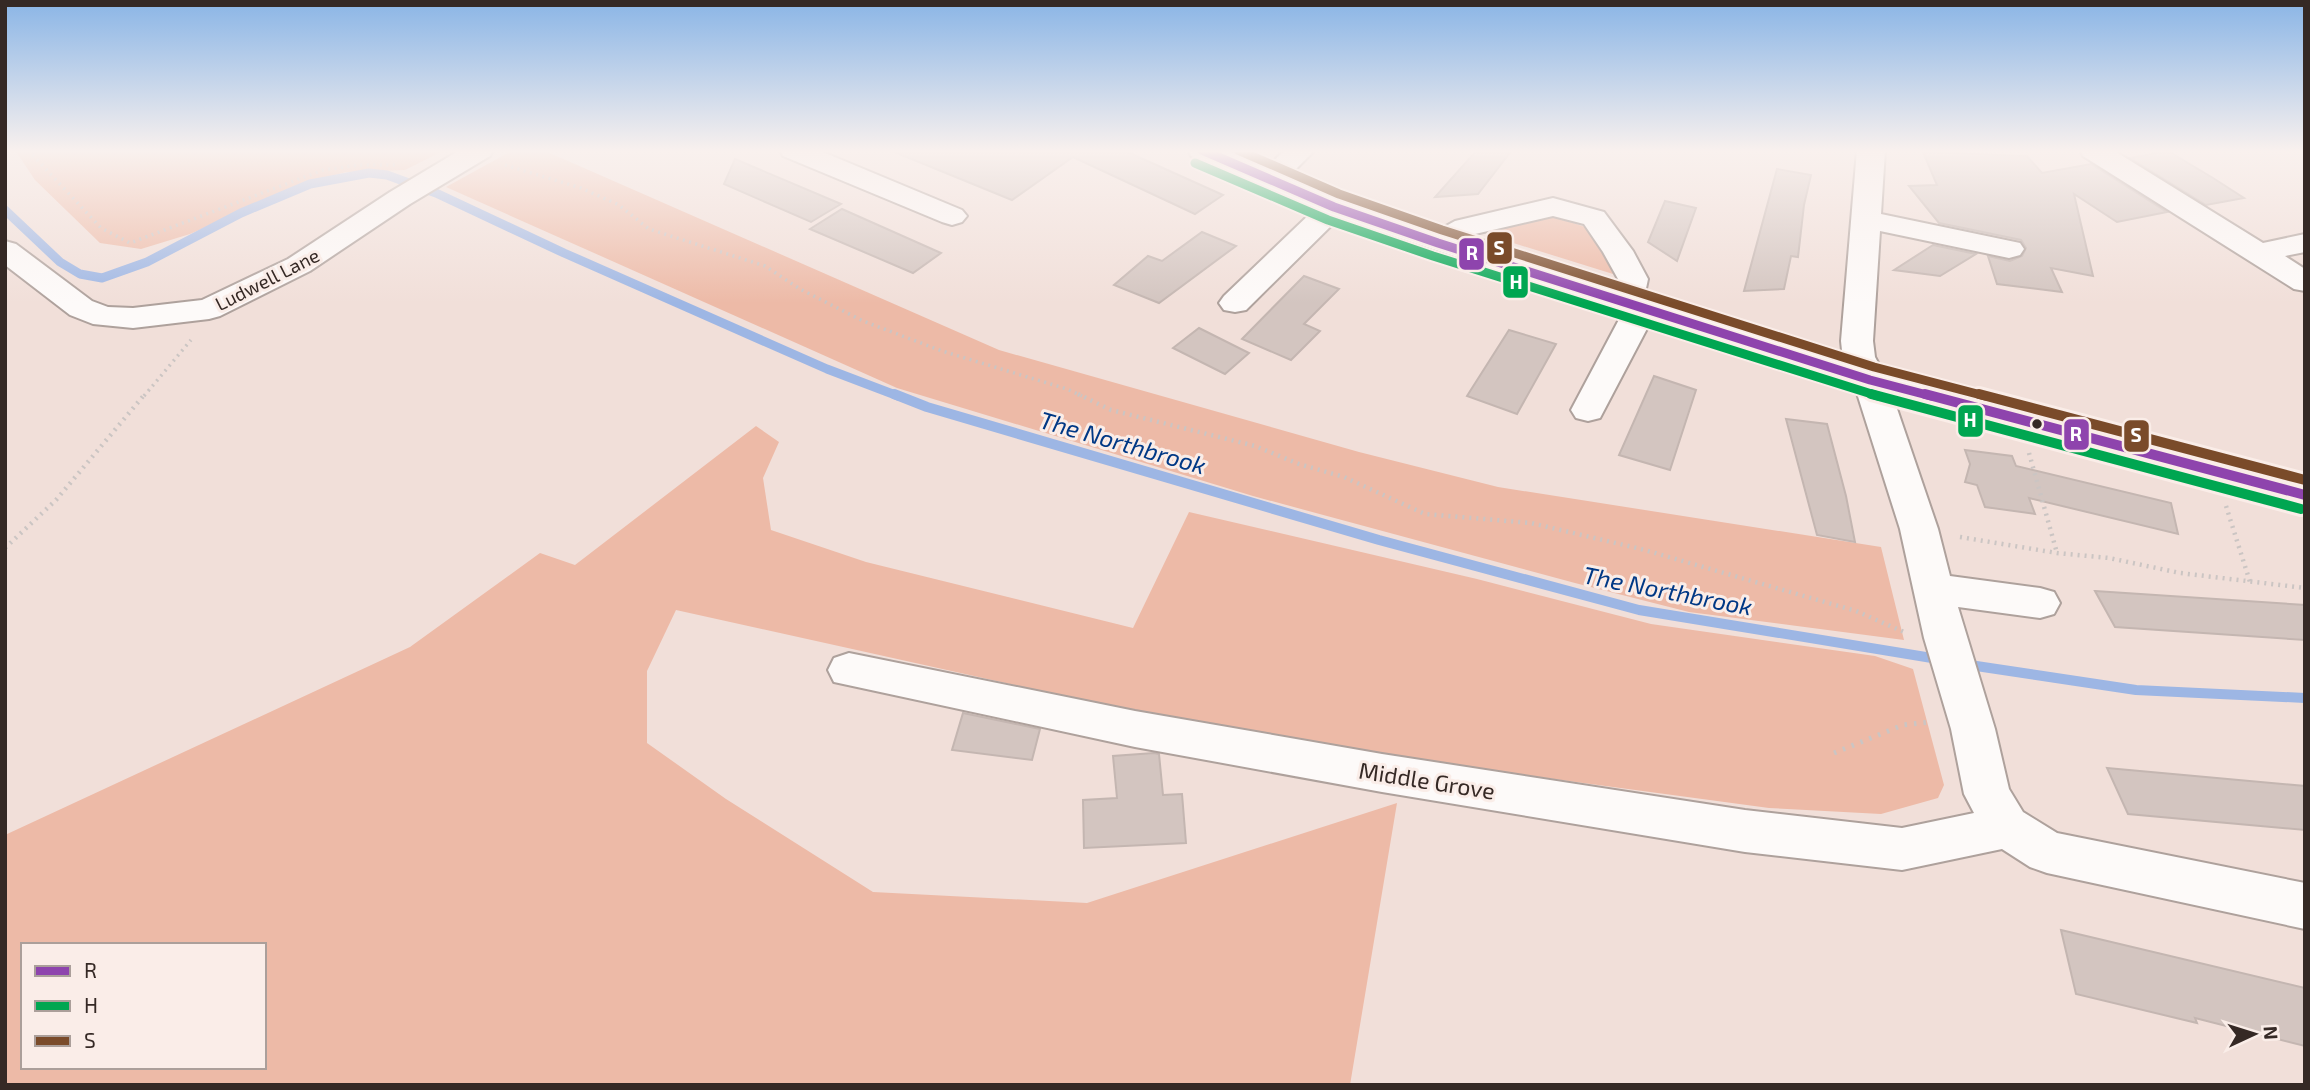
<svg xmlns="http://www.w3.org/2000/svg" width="2310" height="1090" font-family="'Exo 2',sans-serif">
  <rect width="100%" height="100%" fill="#f1dfd9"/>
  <g fill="#edbaa7" fill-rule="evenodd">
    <polygon points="15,150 445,150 405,170 346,172 305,183 190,234 141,249 100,243 35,180"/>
    <polygon points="513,150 543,150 999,350 1359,452 1498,487 1881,547 1904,640 1689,612 1575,583 1253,496 897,388 446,187"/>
    <polygon points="1550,215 1585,227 1611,262 1613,274 1491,236 1492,227"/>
    <path d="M756,426l23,16 -16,36 8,52 95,32 267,66 56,-116 288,67 174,45 224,32 38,13 31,116 -6,13 -57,16 -112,-6 -342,-46 -331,-59 -420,-93 -29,61v72l79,56 147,93 214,11 310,-100 -47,282h-1345v-250l405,-188 130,-94 35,12zM23,945h241v122h-241z"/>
  </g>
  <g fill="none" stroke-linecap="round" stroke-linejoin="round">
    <polyline stroke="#9db6e4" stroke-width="9" points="5,210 60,262 80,274 102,278 147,262 241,213 310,184 369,173 387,175 436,193 564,253 827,369 898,396"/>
    <g stroke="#9db6e4" stroke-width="10">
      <polyline points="894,394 927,407 1379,540 1639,610 1944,660"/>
      <polyline points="1963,664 2136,690 2305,698"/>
    </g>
  </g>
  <g fill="#d3c5c0" stroke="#c4b6b1" stroke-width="2">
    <polygon points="1123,150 1223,195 1195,214 1073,157 1012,200 892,151"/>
    <polygon points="1477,150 1512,150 1478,194 1435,197"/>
    <polygon points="2168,151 2213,178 2244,198 2206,205 2130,158"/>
    <polygon points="1923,152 2027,156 2042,173 2091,164 2167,212 2117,222 2074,194 2093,276 2051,268 2062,292 1997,284 1988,256 2010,261 2022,256 2026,248 2021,240 1939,223 1909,186 1937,185"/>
    <polygon points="735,159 841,204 811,222 724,184"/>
    <polygon points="1777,169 1811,175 1804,205 1798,257 1791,256 1784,289 1744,291"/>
    <polygon points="1665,201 1696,208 1677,261 1648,242"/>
    <polygon points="842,209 941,253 913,273 810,229"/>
    <polygon points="1202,232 1236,246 1159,303 1114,285 1148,256 1162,261"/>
    <polygon points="1933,245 1976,254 1940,276 1894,270"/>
    <polygon points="1304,276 1339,289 1304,324 1320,331 1291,360 1242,339"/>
    <polygon points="1199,328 1249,353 1225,374 1173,348"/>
    <polygon points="1509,330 1556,344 1517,414 1467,396"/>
    <polygon points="1654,376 1696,390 1670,470 1619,455"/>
    <polygon points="1786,419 1827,424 1846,496 1855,542 1817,535"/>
    <polygon points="1965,450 2012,456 2016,466 2171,503 2178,534 2029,498 2035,514 1985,507 1977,485 1965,482 1970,464"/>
    <polygon points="2095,591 2305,605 2305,640 2115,627"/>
    <polygon points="963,713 1040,729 1032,760 952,750"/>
    <polygon points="1154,753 1159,754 1163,795 1182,794 1186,843 1084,848 1083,800 1117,798 1113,756"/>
    <polygon points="2107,768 2305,786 2305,830 2128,814"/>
    <polygon points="2061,930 2305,988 2305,1046 2195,1018 2197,1023 2076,994"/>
  </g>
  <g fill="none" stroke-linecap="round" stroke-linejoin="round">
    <defs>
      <g id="minor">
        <polygon points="460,150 493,150 490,156 410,204 310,271 220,316 209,319 133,328 93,324 70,315 5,265 5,241 16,244 92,301 108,307 133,308 202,300 288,259 390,192"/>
        <polygon points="780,150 818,150 962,210 967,216 962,222 952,225 942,222 783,156"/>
        <path d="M1188,150h37l41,18 19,-18h30l-27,27 56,24 91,31 20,-11 98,-23 51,14 29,39 15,28 -4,19 199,62 -2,-19 16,-191h28l-4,64 139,29 4,6 -4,6 -11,3 -129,-27 -7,110 2,16 8,15 422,110v26l-412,-111 45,132 12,47 90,12 14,4 6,11 -6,11 -14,4 -82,-11 37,122 14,60 14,23 34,21 248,50v46l-258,-56 -17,-6 -28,-18 -100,21 -157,-18 -363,-60 -247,-45 -301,-65 -6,-12 6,-12 15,-5 286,58 247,43 363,56 157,18 72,-15 -10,-19 -13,-65 -27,-91 -24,-109 -45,-142 -204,-66 -51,97 -12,3 -12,-3 -5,-8 52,-98 -284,-94 -93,92 -11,2 -11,-2 -5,-7 5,-7 91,-87 -58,-22 -3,-4 -63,-27zM1553,216l31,8 19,28 15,27 -3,10 -153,-48 13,-7z"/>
        <polygon points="2080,150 2113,150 2263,243 2305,234 2305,252 2285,256 2305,269 2305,291 2294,289 2083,156"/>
      </g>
    </defs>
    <use href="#minor" stroke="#aea19c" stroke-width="4"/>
    <g stroke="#cbc5c3" stroke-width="3.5" stroke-dasharray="2 4.5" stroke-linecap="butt">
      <polyline points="28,150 101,228 130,243 323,170 359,165 398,165"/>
      <polyline points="505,165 581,188 619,205 649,229 765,266 800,289 863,321 942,351 1067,389 1082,396"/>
      <polyline points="144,396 191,340"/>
    </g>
    <g stroke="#cbc5c3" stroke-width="4.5" stroke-dasharray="2 5" stroke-linecap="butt">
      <polyline points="1078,394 1111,410 1255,446 1299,464 1344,477 1425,514 1531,523 1641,549 1856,611 1904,632"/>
      <polyline points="2029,453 2057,553"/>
      <polyline points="2226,506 2250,582"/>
      <polyline points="1960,537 2057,553 2109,558 2180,573 2305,588"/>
      <polyline points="5,548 56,500 145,394"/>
    </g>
    <polyline stroke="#cbc5c3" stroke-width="5" stroke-dasharray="2.5 7" stroke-linecap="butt" points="1834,753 1903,725 1930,722"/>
    <use href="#minor" fill="#fdfaf9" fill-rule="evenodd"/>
    <defs>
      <polyline id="bus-1-far1" points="1202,150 1334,207 1438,243 1870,380 1931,396"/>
      <polyline id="bus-1" points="1925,394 2305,495"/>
      <polyline id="bus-2-far1" points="1195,163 1328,220 1433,256 1878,396"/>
      <polyline id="bus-2" points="1871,394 2301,509"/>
      <polyline id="bus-3-far1" points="1238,150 1339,194 1442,230 1874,367 1985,396"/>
      <polyline id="bus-3" points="1979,394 2305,480"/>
    </defs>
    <use href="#bus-1-far1" stroke="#faede8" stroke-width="13"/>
    <use href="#bus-1" stroke="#faede8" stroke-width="16"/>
    <use href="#bus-2-far1" stroke="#faede8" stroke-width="13"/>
    <use href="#bus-2" stroke="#faede8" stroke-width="16"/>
    <use href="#bus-3-far1" stroke="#faede8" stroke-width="13"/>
    <use href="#bus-3" stroke="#faede8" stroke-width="16"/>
    <use href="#bus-1-far1" stroke="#8e44ad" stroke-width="9"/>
    <use href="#bus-1" stroke="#8e44ad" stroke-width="10"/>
    <use href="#bus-2-far1" stroke="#00a651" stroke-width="9"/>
    <use href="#bus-2" stroke="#00a651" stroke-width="10"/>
    <use href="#bus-3-far1" stroke="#7a4b2a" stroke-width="9"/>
    <use href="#bus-3" stroke="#7a4b2a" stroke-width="10"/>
  </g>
  <linearGradient id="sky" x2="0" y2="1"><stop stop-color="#8ab5e6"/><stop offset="0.5" stop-color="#f9f1ee"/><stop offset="1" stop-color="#f9f1ee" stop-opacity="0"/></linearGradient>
  <rect width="2310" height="303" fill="url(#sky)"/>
  <circle fill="#352925" stroke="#faede8" stroke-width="2.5" cx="2037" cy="424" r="6"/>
  <g text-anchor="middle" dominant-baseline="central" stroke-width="6" stroke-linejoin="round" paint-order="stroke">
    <g font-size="19" fill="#352925" stroke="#faede8">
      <text transform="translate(267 279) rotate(-27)">Ludwell Lane</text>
    </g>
    <g font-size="23" fill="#352925" stroke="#faede8">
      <text transform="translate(1427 780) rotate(9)">Middle Grove</text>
    </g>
    <g font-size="24" font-style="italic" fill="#003885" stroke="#faede8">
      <text transform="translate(1123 442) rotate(16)">The Northbrook</text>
      <text transform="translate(1668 590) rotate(11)">The Northbrook</text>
    </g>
  </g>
  <g stroke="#faede8" stroke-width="2.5">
    <rect x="1486" y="231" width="27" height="34" rx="7" fill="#7a4b2a"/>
    <rect x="1458" y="237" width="27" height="34" rx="7" fill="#8e44ad"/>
    <rect x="1502" y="265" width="27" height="34" rx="7" fill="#00a651"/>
    <rect x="1957" y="404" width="27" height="34" rx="7" fill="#00a651"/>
    <rect x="2063" y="418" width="27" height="33" rx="7" fill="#8e44ad"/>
    <rect x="2123" y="419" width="27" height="34" rx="7" fill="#7a4b2a"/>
  </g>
  <g font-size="19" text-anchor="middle" font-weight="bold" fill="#fff">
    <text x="1499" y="255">S</text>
    <text x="1472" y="260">R</text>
    <text x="1516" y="289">H</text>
    <text x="1970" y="427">H</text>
    <text x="2076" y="441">R</text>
    <text x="2136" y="442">S</text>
  </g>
  <rect width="2310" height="1090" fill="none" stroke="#352925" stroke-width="14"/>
  <rect x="21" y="943" width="245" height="126" fill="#faede8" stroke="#ab9f9a" stroke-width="2"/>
  <rect x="35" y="966" width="35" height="10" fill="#8e44ad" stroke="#ab9f9a" stroke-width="2"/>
  <text x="84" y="978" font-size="21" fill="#352925">R</text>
  <rect x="35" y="1001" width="35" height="10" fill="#00a651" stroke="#ab9f9a" stroke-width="2"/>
  <text x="84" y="1013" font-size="21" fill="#352925">H</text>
  <rect x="35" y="1036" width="35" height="10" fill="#7a4b2a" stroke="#ab9f9a" stroke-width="2"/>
  <text x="84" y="1048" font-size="21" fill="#352925">S</text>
  <g transform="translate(2254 1034) rotate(86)" stroke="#faede8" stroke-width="5" paint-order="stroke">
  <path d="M0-5L12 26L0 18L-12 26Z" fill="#352925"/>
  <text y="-10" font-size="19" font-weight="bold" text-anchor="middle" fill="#352925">N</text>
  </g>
</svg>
